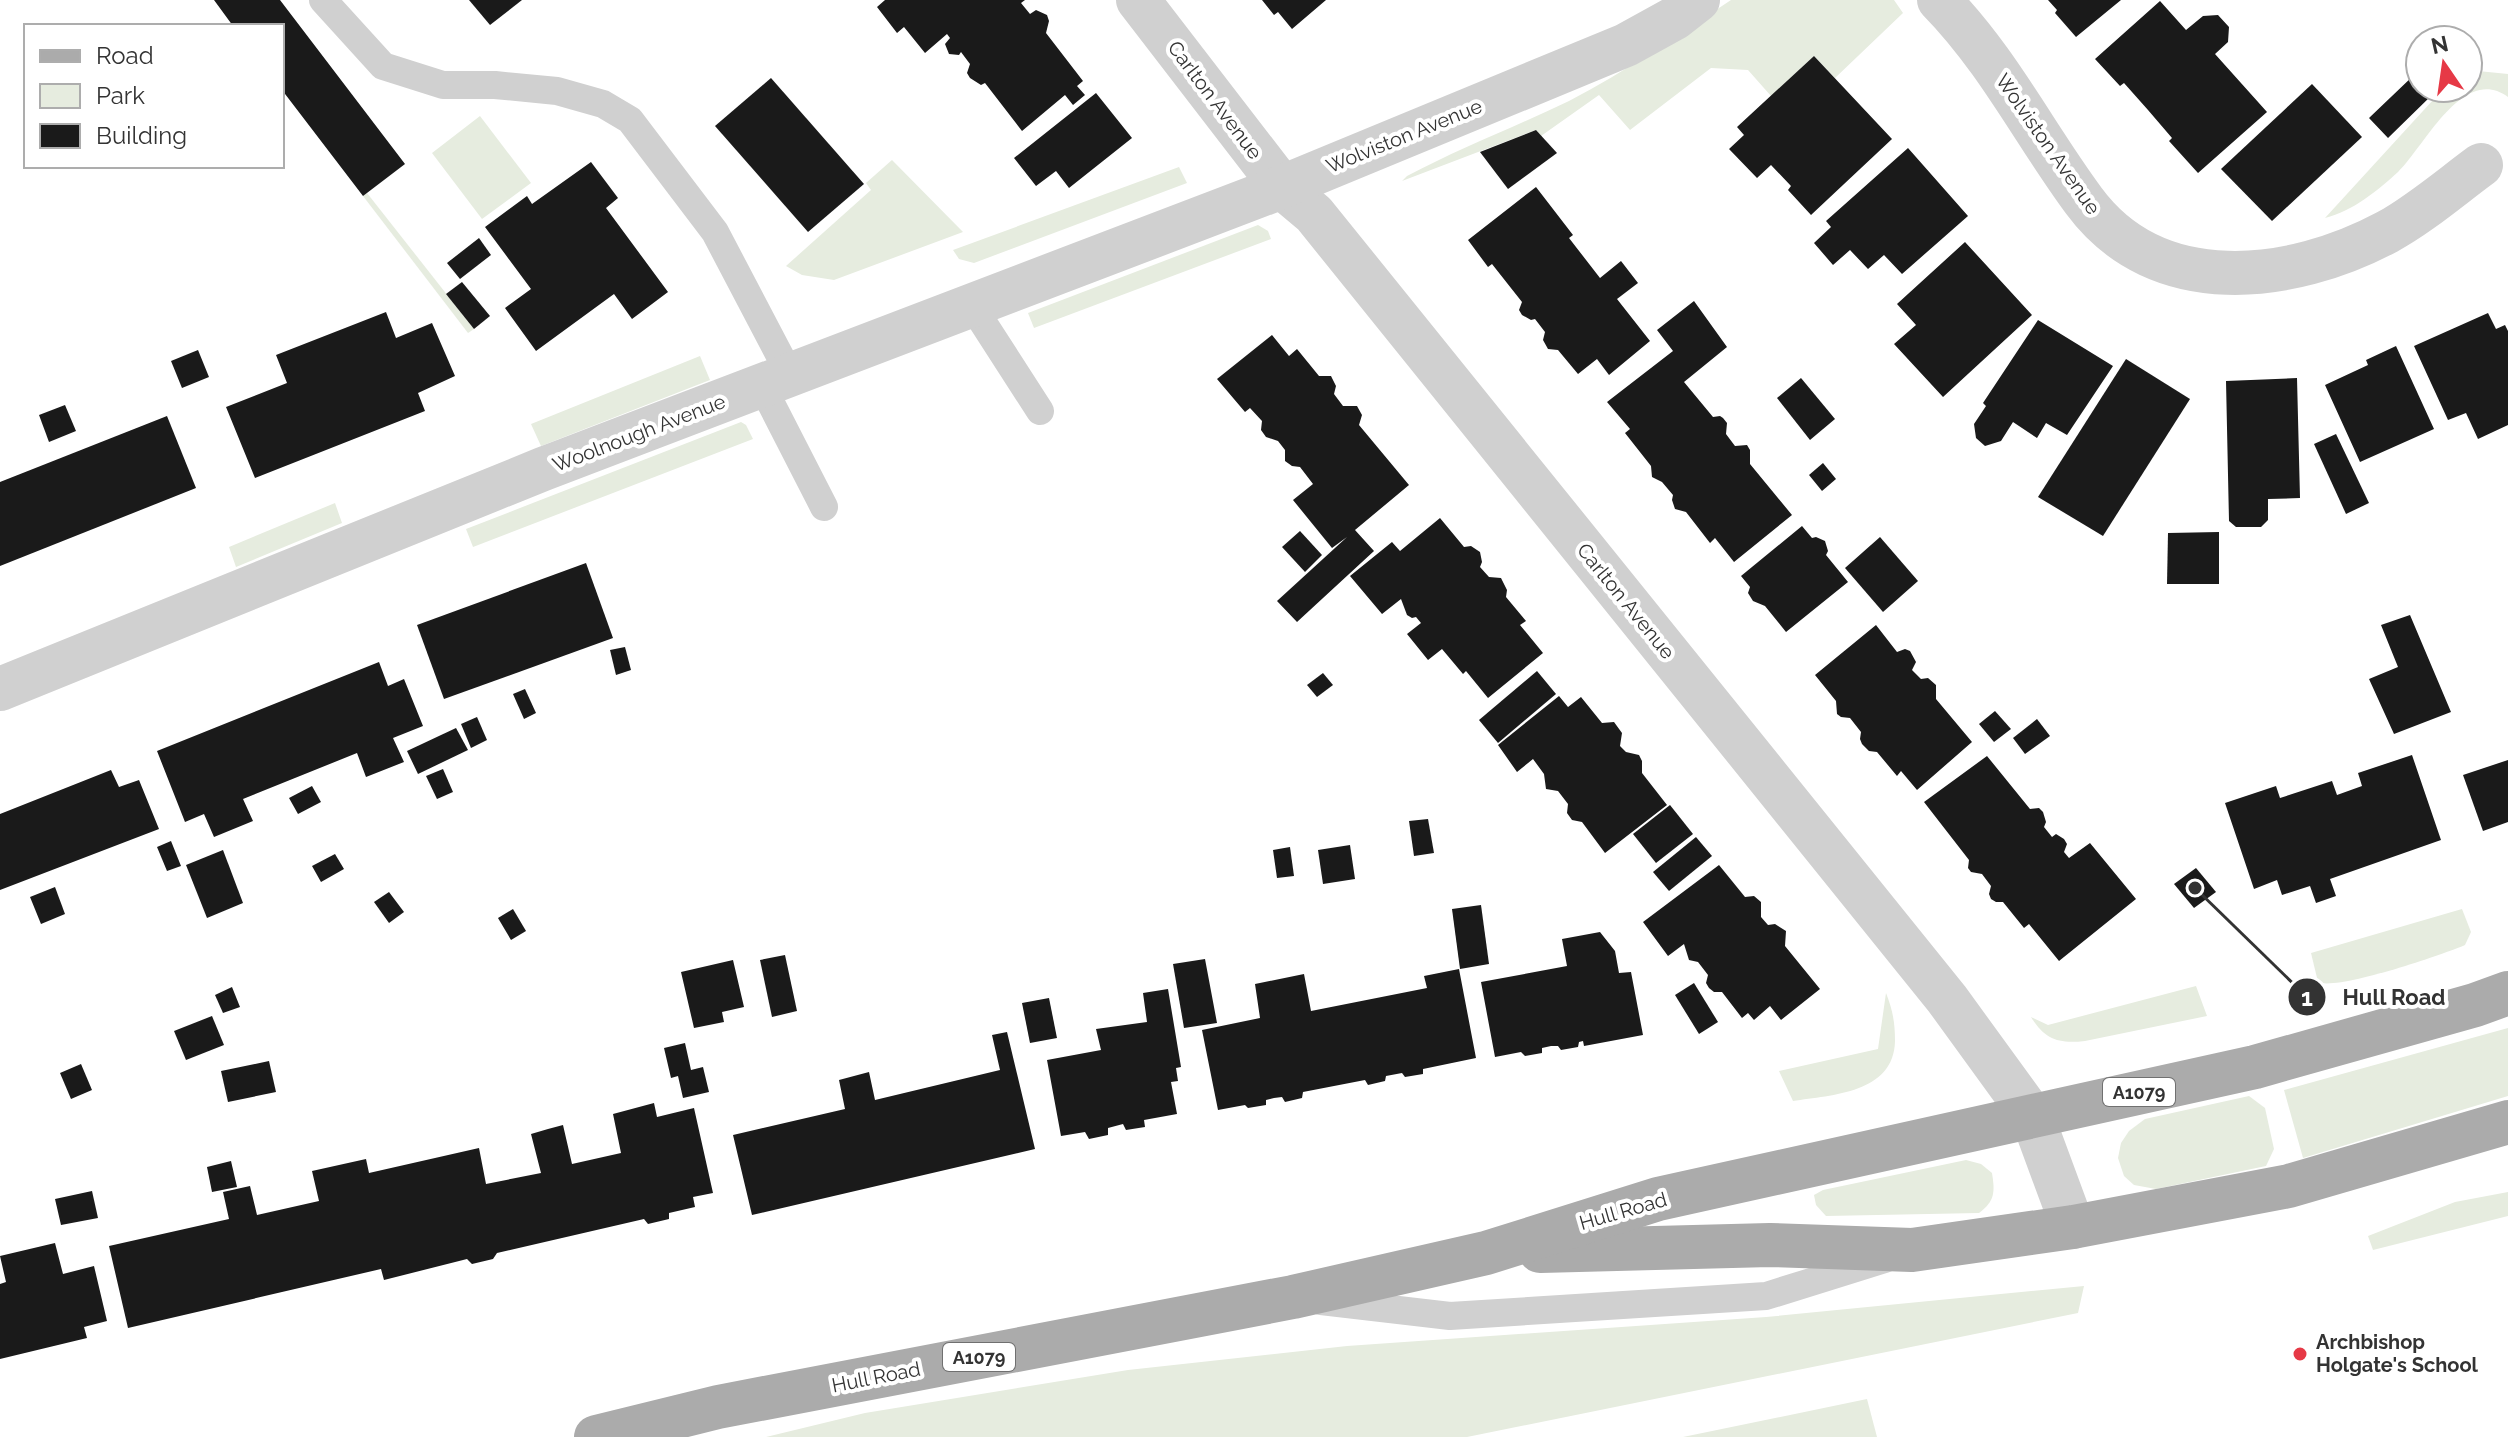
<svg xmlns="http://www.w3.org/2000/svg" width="2508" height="1437" font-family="Raleway,sans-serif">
  <rect width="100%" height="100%" fill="#fff"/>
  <g fill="#e6ecdf">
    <path d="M1731,0h163l9,13 -68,65 -21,-22 -43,40 -23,-26 -37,-2 -81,62 -31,-35 -58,41 -5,-6 -134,51 5,-5c53,-28 108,-49 162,-75 56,-29 109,-66 162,-101z"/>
    <path d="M2468,70l40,4v23c-45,-33 -83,49 -110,75 -21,19 -45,39 -73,46l119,-130h24z"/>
    <polygon points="480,116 531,183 482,219 432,153"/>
    <polygon points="892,160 963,232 834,280 802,275 786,266 871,190 866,183"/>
    <polygon points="1179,167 1187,183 974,263 959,259 953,250"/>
    <polygon points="367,193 474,329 468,333 363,196"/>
    <polygon points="1258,225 1268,231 1271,239 1034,328 1028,313"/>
    <polygon points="700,356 710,380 541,446 531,424"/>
    <polygon points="741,422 746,425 753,439 473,547 466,529"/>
    <polygon points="335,503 342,523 236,567 229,547"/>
    <path d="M2462,909l9,23 -6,13c-23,10 -129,46 -147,37l-7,-29z"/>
    <path d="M2196,986l11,30 -122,25c-26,3 -40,-1 -54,-24l17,8z"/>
    <path d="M1886,993c7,18 9,30 9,48 -1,52 -63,54 -102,60l-14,-30 99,-22z"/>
    <polygon points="2508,1028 2508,1096 2303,1158 2284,1090"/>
    <polygon points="2249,1096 2265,1108 2274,1149 2266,1166 2156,1189 2134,1185 2124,1176 2118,1158 2121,1143 2129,1131 2145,1119"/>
    <path d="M1966,1160l15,4 11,9c3,19 3,28 -13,40l-153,3 -10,-11 -2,-10 9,-5z"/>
    <polygon points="2508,1192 2508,1216 2373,1250 2368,1236 2455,1202"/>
    <polygon points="2084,1286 2078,1313 1467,1437 766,1437 865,1413 1128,1370 1347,1346 1766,1317"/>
    <polygon points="1867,1399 1877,1437 1683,1437"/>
  </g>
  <g fill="#1a1a1a">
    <polygon points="214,0 280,0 405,164 363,196 282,90 282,26 233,26"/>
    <polygon points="469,0 522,0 490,25"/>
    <polygon points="885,0 1025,0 1021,3 1030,14 1036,10 1047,15 1049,21 1046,33 1083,81 1077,86 1085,95 1073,105 1065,95 1022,131 985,83 981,85 970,78 967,73 970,64 961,52 959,55 949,54 945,44 950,38 947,34 925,53 904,27 897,33 877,7"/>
    <polygon points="1262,0 1326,0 1292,29 1278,12 1274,15"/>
    <polygon points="2048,0 2121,0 2076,37 2055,13 2057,10"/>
    <polygon points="2160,1 2186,30 2203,16 2218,15 2229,27 2228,42 2215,54 2267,112 2198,173 2169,141 2172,138 2148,110 2124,83 2120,86 2095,59"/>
    <polygon points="1814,56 1892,139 1811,215 1788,190 1791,186 1771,165 1757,178 1729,149 1744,135 1737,127"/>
    <polygon points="2414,75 2420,81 2420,88 2428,88 2433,94 2388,138 2369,118"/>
    <polygon points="771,78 864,184 808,232 715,126"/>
    <polygon points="2312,84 2362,137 2272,221 2221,169"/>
    <polygon points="1096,93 1132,138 1069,188 1056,171 1036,186 1014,158"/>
    <polygon points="1536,130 1557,153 1508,189 1480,152"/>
    <polygon points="1908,148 1968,216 1902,274 1884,255 1868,269 1850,250 1833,265 1814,243 1831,227 1826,221"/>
    <polygon points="591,162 618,198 606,208 668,292 632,319 614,294 536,351 505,308 531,289 485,227 527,196 532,204"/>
    <polygon points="1536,187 1573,235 1569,238 1600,278 1621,261 1638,283 1617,299 1650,341 1609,375 1597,359 1578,374 1558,350 1548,349 1543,340 1545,332 1535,319 1531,320 1522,315 1519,310 1522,302 1492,264 1488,267 1468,240"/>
    <polygon points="479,238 491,255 460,279 447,263"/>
    <polygon points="1965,242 2032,315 1943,397 1894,344 1916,325 1897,304"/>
    <polygon points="462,282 490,316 474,329 446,294"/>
    <polygon points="1694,301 1727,347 1684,382 1713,417 1720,416 1723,418 1727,423 1726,434 1735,446 1747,445 1750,450 1750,464 1792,515 1734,562 1715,538 1710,543 1686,512 1675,509 1672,500 1673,495 1662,482 1652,477 1651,466 1625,433 1630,429 1607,402 1673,351 1657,330"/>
    <polygon points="386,312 396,338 432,323 455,376 418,393 425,411 255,478 226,407 287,383 276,355"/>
    <polygon points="2488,313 2496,329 2505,325 2508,331 2508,425 2478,439 2466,413 2448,420 2414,346"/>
    <polygon points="2038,320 2113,366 2067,435 2046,423 2037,438 2013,422 2001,441 1985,446 1976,438 1974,424 1986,406 1983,403"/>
    <polygon points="1272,335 1289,356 1297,349 1319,376 1331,376 1336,386 1334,394 1343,406 1357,406 1362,415 1359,425 1409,485 1355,530 1374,551 1297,622 1277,601 1347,537 1332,548 1293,500 1313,484 1300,467 1292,466 1285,461 1285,450 1278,441 1266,437 1261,430 1262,421 1250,408 1245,412 1217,379"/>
    <polygon points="2396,346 2434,429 2360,462 2325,385 2368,365 2366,360"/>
    <polygon points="198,350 209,377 182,388 171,361"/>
    <polygon points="2126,359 2190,399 2103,536 2038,497"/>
    <polygon points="1801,378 1835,419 1810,440 1777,398"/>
    <polygon points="2297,378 2300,498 2268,499 2268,520 2261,527 2236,527 2229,521 2226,381"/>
    <polygon points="65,405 76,431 49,442 39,415"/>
    <polygon points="167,416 196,488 0,566 0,482"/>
    <polygon points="2336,434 2369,503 2346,514 2314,444"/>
    <polygon points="1823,463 1836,479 1822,491 1809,475"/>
    <polygon points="1440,518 1464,547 1471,546 1480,552 1482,562 1480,567 1489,577 1501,578 1507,590 1506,597 1526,621 1520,625 1543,653 1488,698 1466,671 1463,674 1442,649 1428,660 1407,634 1421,623 1416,617 1412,618 1407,615 1401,599 1382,614 1350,576 1392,542 1400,551"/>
    <polygon points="1802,526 1812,538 1816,537 1825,541 1828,551 1826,555 1848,582 1786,632 1765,606 1753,601 1748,593 1750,587 1741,576"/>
    <polygon points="1300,531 1322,555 1305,572 1282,547"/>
    <polygon points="2219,532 2219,584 2167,584 2168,533"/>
    <polygon points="1880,537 1918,581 1883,612 1845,568"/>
    <polygon points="586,563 613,638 444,699 417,625"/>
    <polygon points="2410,615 2451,712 2394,734 2369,679 2398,667 2381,625"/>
    <polygon points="1876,625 1897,652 1905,649 1910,651 1916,662 1912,670 1921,679 1928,678 1936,685 1936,699 1972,742 1917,790 1901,771 1897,776 1877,752 1869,751 1862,744 1860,739 1861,732 1850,718 1841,717 1837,714 1836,701 1815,675"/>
    <polygon points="625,647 631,670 616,675 610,650"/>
    <polygon points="379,662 388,686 404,679 423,726 393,738 404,762 366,777 357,753 243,799 253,821 214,837 204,814 185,822 157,751"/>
    <polygon points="1537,671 1556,694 1498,743 1479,720"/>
    <polygon points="1323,673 1333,685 1317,697 1307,685"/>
    <polygon points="525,689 536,713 524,719 513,694"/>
    <polygon points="1559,696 1568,707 1581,697 1602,723 1614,722 1622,733 1620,746 1626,752 1639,755 1642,761 1642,773 1667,805 1605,853 1582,822 1572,820 1567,813 1568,804 1558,791 1546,789 1544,774 1533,759 1517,772 1498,745"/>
    <polygon points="1995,711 2011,729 1994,742 1979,724"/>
    <polygon points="477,717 487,740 471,748 461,724"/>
    <polygon points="2037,719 2050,736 2025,754 2013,738"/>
    <polygon points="456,728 468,750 418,774 407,751"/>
    <polygon points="2412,755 2441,840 2330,879 2336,896 2316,903 2310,886 2282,895 2277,880 2254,889 2225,803 2276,786 2280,798 2332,781 2337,795 2362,786 2358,773"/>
    <polygon points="1987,756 2030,809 2039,808 2043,812 2046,822 2044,827 2052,837 2056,834 2064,839 2067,844 2064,852 2069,858 2090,843 2136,899 2059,961 2029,924 2024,928 2003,902 1996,902 1991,899 1989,894 1991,886 1982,874 1971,872 1968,868 1969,860 1924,802"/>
    <polygon points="2508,760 2508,822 2483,831 2463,775"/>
    <polygon points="443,769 453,792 437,799 426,776"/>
    <polygon points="111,770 119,787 139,780 159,829 0,890 0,814"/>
    <polygon points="312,786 321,802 298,814 289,798"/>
    <polygon points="1670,805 1693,834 1656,863 1633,834"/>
    <polygon points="1428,819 1434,853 1414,856 1409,821"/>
    <polygon points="1696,837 1712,856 1669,891 1653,872"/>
    <polygon points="171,841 181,866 167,871 157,847"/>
    <polygon points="1350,845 1355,879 1323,884 1318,850"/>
    <polygon points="1290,847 1294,876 1277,878 1273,850"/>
    <polygon points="223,850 243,903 207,918 186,865"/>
    <polygon points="335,854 344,869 321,882 312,866"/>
    <polygon points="1719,865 1745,897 1754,896 1761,902 1761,917 1768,925 1775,924 1786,931 1785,946 1820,989 1781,1020 1770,1006 1754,1020 1748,1013 1742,1018 1722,992 1714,992 1709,988 1706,983 1708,975 1698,962 1689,960 1684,944 1668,956 1643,922"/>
    <polygon points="2196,868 2216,892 2194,908 2174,884"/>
    <polygon points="55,887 65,914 41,924 30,897"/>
    <polygon points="389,892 404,912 389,923 374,902"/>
    <polygon points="1481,905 1489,964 1460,969 1452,909"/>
    <polygon points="513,909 526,931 511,940 498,918"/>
    <polygon points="1600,932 1615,951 1619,973 1631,972 1643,1035 1584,1046 1583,1041 1579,1042 1578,1047 1561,1050 1558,1046 1551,1046 1542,1048 1542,1053 1525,1056 1521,1052 1495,1057 1481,982 1567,966 1562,939"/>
    <polygon points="785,955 797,1011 772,1017 760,960"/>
    <polygon points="1205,959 1217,1023 1184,1028 1173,964"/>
    <polygon points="733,960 744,1007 722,1012 724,1022 694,1028 681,972"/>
    <polygon points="1459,969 1476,1058 1423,1069 1423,1074 1405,1077 1402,1073 1386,1076 1385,1081 1368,1085 1365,1080 1303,1092 1302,1098 1285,1102 1282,1097 1274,1098 1266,1100 1266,1105 1248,1108 1245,1105 1218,1110 1202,1030 1260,1018 1255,984 1304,974 1311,1011 1427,988 1424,976"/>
    <polygon points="1694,983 1718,1022 1699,1034 1675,995"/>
    <polygon points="232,987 240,1007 223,1013 215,995"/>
    <polygon points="1168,989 1181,1067 1176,1068 1178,1081 1171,1082 1177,1114 1144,1120 1145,1127 1126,1130 1123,1124 1108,1128 1108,1135 1089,1139 1085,1132 1061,1136 1047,1060 1101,1050 1096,1029 1147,1022 1143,993"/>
    <polygon points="1049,998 1057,1038 1030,1043 1022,1003"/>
    <polygon points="212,1016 224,1045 186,1060 174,1031"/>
    <polygon points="1007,1032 1035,1149 752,1215 733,1135 845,1109 839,1080 869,1072 875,1100 1000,1070 992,1035"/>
    <polygon points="685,1043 691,1070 703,1067 709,1092 683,1098 678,1076 671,1078 664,1048"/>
    <polygon points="269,1061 276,1092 228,1102 221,1071"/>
    <polygon points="81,1064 92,1090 71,1099 60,1073"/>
    <polygon points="654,1103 657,1117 694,1108 713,1193 693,1197 695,1207 669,1213 669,1219 648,1224 644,1219 497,1253 493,1259 472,1264 467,1259 384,1280 381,1269 128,1328 109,1246 229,1219 223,1192 250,1186 257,1215 319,1201 312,1171 366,1159 369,1173 479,1148 486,1184 541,1173 531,1134 548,1129 563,1125 572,1164 621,1153 613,1114"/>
    <polygon points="231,1161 237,1187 212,1192 207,1167"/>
    <polygon points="92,1191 98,1218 61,1225 55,1199"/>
    <polygon points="55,1243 63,1274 94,1266 107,1321 84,1327 87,1338 0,1359 0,1284 6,1282 0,1256"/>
  </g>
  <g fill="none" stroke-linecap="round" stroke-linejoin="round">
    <g stroke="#d0d0d0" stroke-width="28">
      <polyline points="323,0 383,66 443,85 495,85 557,91 603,104 630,120 715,232 790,375"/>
      <polyline points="971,304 1040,411"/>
      <polyline points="762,386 824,507"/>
      <polyline points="1321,1301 1450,1316 1766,1296 1885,1259"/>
    </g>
    <g stroke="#d0d0d0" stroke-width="44">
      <polyline points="1138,0 1282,187 1314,214 1947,999 2032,1116 2073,1227"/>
      <path d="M1939,0c59,60 96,135 145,201 73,99 208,82 303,31 33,-18 64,-45 94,-67"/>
      <polyline points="0,689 543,469 1282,187 1626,45 1675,18 1698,0"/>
    </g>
    <g stroke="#ababab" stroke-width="44">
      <polyline points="1540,1251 1770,1245 1912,1250 2073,1227 2289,1186 2508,1122"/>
      <polyline points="596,1437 718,1407 1293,1297 1486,1253 1658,1199 2255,1067 2475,1005 2508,993"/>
    </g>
  </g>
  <circle fill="#e63946" stroke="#fff" stroke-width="3" cx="2300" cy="1354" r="8"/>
  <g text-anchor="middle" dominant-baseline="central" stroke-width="8" stroke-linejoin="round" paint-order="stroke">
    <g fill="#fff" stroke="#707070" stroke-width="2">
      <rect x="2103" y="1078" width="72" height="28" rx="6"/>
      <rect x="943" y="1343" width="72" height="28" rx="6"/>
    </g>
    <g font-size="18" font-weight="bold" fill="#333">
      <text x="2139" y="1092">A1079</text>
      <text x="979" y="1357">A1079</text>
    </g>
    <g font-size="20" fill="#333" stroke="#fff">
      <text transform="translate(1215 100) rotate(53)">Carlton Avenue</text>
      <text transform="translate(1404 136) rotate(-22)">Wolviston Avenue</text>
      <text transform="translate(2048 144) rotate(55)">Wolviston Avenue</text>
      <text transform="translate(639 433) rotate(-21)">Woolnough Avenue</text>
      <text transform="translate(1626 601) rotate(51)">Carlton Avenue</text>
      <text transform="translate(1623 1211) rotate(-16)">Hull Road</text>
      <text transform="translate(876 1377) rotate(-11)">Hull Road</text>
    </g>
    <g font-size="20" font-weight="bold" fill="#333" stroke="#fff" text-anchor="start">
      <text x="2316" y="1342">Archbishop<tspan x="2316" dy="23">Holgate's School</tspan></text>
    </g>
  </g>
  <path fill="none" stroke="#333" stroke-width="3" d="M2195 888L2307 997"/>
  <g fill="#333" stroke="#fff" stroke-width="3">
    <circle cx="2195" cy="888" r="8"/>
    <circle cx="2307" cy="997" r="20"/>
  </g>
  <g font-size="24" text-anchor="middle" font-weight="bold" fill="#fff">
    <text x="2307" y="1006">1</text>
  </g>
  <g font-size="22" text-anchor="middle" font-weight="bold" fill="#333" stroke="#fff" stroke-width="8" stroke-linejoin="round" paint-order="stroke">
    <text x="2394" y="1005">Hull Road</text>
  </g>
  <rect x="24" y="24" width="260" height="144" fill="#ffffff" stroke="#adadad" stroke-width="2"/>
  <rect x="40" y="50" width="40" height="12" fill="#ababab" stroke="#adadad" stroke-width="2"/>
  <text x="96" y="64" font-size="24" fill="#333333">Road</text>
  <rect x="40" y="84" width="40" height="24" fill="#e6ecdf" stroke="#adadad" stroke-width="2"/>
  <text x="96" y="104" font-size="24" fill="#333333">Park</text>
  <rect x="40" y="124" width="40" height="24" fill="#1a1a1a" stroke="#adadad" stroke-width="2"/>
  <text x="96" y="144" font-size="24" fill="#333333">Building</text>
  <g transform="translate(2444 64) rotate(347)"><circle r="38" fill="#ffffff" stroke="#adadad" stroke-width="2"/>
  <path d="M0-6L14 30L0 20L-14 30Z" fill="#e63946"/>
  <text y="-12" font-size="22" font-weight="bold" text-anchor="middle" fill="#333333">N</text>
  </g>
</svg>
